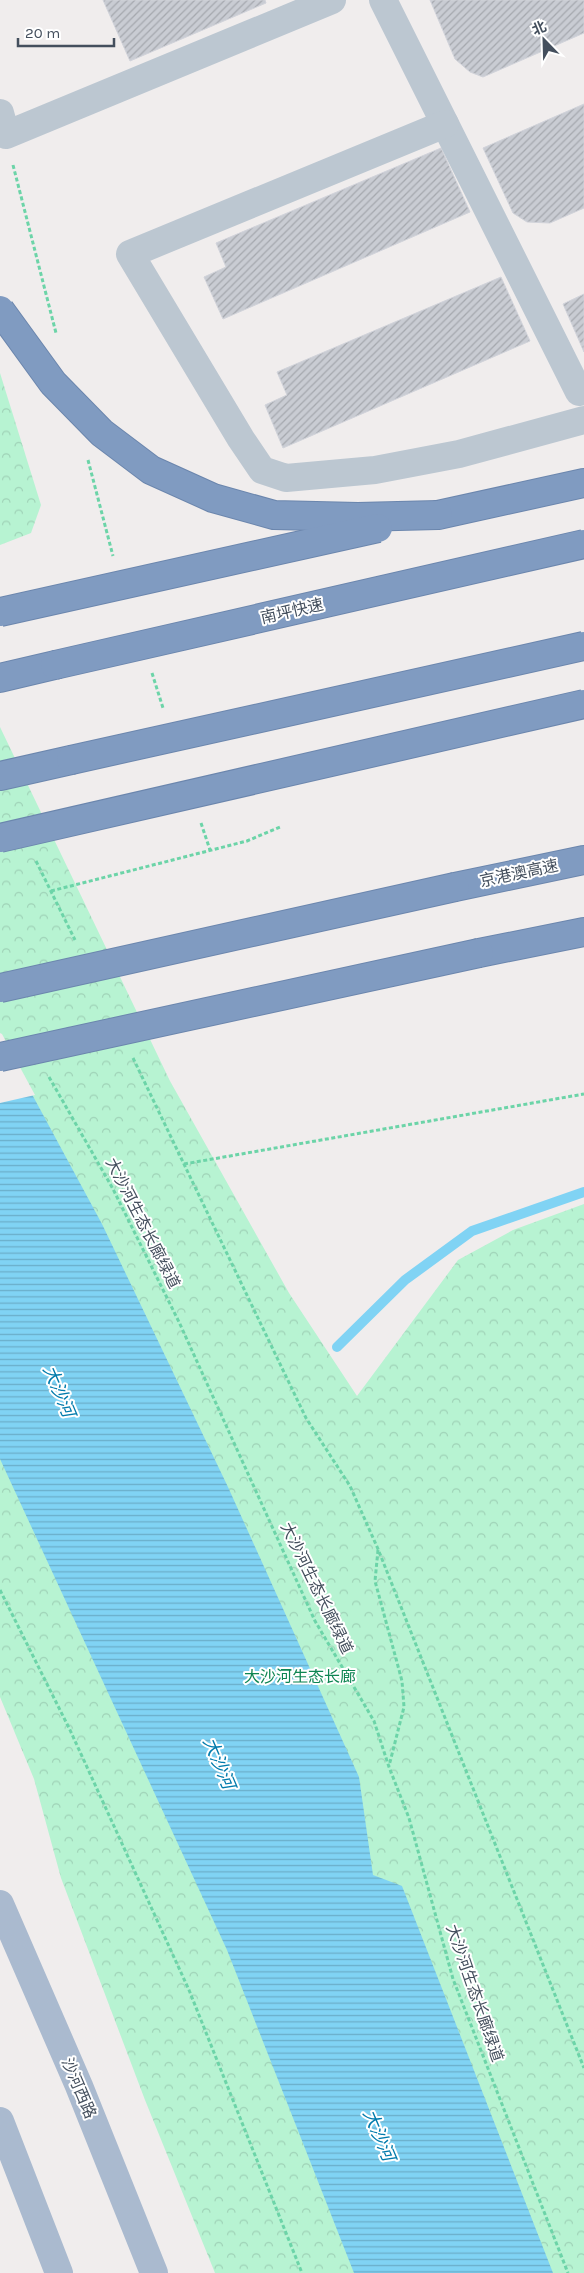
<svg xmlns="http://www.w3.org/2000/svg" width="584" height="2273" font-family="Karla,'Noto Sans SC',sans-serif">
  <defs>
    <pattern id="forest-crowns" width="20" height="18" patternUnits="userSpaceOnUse" patternTransform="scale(1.25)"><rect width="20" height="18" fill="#b7f3d2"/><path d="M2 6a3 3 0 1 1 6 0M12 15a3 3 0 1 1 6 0" fill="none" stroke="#9fd2b7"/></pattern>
    <pattern id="water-rules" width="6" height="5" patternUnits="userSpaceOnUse" patternTransform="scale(1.25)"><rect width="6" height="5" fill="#80d3f4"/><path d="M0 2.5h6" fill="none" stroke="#6aaec9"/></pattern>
    <pattern id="building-hatch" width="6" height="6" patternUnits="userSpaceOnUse" patternTransform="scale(1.25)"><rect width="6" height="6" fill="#c9ccd3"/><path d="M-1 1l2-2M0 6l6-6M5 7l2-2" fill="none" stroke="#a5a8ae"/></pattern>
  </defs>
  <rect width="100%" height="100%" fill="#f0eded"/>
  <g fill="url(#forest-crowns)">
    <polygon points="0,373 41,505 31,533 0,545"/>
    <polygon points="0,727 170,1081 289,1293 357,1396 458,1260 513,1230 584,1204 584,2273 215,2273 145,2100 61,1878 34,1779 0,1697"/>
  </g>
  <polygon fill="url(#water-rules)" points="0,1035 102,1224 228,1487 359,1777 373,1875 402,1886 553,2273 354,2273 227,1950 0,1459"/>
  <polygon fill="#f0eded" points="0,1033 2,1034 35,1095 0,1103"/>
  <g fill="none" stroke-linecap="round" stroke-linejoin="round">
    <polyline stroke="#80d3f4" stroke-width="10" points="337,1347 405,1280 472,1231 584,1192"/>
  </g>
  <g fill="url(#building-hatch)" stroke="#d1d3da">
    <polygon points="103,0 265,0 266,3 130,61"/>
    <polygon points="430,0 584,0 584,33 483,77 470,72 455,59"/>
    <polygon points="584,104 584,208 550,223 527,222 513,213 483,148"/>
    <polygon points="441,148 470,212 223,319 204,277 226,267 216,243"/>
    <polygon points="501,277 530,341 283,448 265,405 287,395 277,372"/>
    <polygon points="584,294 584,352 563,304"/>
  </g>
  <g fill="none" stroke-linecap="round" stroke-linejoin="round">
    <defs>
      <g id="highway">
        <polyline points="438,515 584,483"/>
        <polyline points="0,678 55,665"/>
        <polyline points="0,776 71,760"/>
        <polyline points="455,887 584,860"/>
        <polyline points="479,953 584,932"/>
      </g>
    </defs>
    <use href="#highway" stroke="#6b86ad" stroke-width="30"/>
    <g stroke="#6cd4a8" stroke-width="3" stroke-dasharray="4 2.5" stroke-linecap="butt">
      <polyline points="13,165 56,333"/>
      <polyline points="88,460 113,556"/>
      <polyline points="152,673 163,708"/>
      <polyline points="201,823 210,850"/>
      <polyline points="36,861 75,940"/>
      <polyline points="51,891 247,841 280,827"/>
      <polyline points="133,1058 306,1418 350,1486 378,1549 584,2068"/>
      <polyline points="49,1077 113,1189 179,1322 315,1621 374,1721 389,1767 409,1818 453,1979 568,2273"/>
      <polyline points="184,1164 584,1094"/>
      <polyline points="378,1550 375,1581 402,1681 404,1707 389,1766"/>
      <polyline points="0,1590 70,1730 189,1990 302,2273"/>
    </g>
    <g stroke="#bcc7d1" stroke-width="28">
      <polyline points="383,0 579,392 584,391"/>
      <polyline points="0,113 6,135 332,0"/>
      <polyline points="445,124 130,254 241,439 262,470 286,478 375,470 459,454 584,420"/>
    </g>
    <g stroke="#aabacf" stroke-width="28">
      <polyline points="0,1904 79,2086 154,2273"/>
      <polyline points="0,2121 59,2273"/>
    </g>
    <use href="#highway" stroke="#809bc1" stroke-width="28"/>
    <defs>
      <g id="highway-bridge">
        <polyline points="0,310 53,383 102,433 151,470 213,498 274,515 358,517 438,515"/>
        <polyline points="0,612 378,528"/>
        <polyline points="55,665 584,544"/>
        <polyline points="71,760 584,646"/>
        <polyline points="0,838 584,704"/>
        <polyline points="0,988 455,887"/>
        <polyline points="0,1057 479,953"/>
      </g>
    </defs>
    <use href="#highway-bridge" stroke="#6b86ad" stroke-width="30" stroke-linecap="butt"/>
    <use href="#highway-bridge" stroke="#809bc1" stroke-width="28"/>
  </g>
  <g text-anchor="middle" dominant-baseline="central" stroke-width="4" stroke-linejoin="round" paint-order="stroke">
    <g font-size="16" fill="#444f5d" stroke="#fff">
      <text transform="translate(292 611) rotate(-13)">南坪快速</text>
      <text transform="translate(519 873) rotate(-12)">京港澳高速</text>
      <text transform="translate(143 1223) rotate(63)">大沙河生态长廊绿道</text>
      <text transform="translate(317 1588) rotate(64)">大沙河生态长廊绿道</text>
      <text transform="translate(475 1993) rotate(71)">大沙河生态长廊绿道</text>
      <text transform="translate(79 2088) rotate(67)">沙河西路</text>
    </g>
    <g font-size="16" fill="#0e8552" stroke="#fff">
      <text x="300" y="1676">大沙河生态长廊</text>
    </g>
    <g font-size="18" font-style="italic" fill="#017bac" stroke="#fff">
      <text transform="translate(59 1391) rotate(67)">大沙河</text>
      <text transform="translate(219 1763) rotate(67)">大沙河</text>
      <text transform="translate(379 2135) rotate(67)">大沙河</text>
    </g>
  </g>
  <g transform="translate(544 40) rotate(337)" stroke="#ffffff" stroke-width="4" paint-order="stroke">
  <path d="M0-4L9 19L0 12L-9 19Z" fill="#444f5d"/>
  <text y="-8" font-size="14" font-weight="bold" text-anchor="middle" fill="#444f5d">北</text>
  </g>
  <path d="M18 38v8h96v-8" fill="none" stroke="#444f5d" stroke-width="2.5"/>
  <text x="25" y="38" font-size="15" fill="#444f5d" stroke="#ffffff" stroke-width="4" paint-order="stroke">20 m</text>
</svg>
